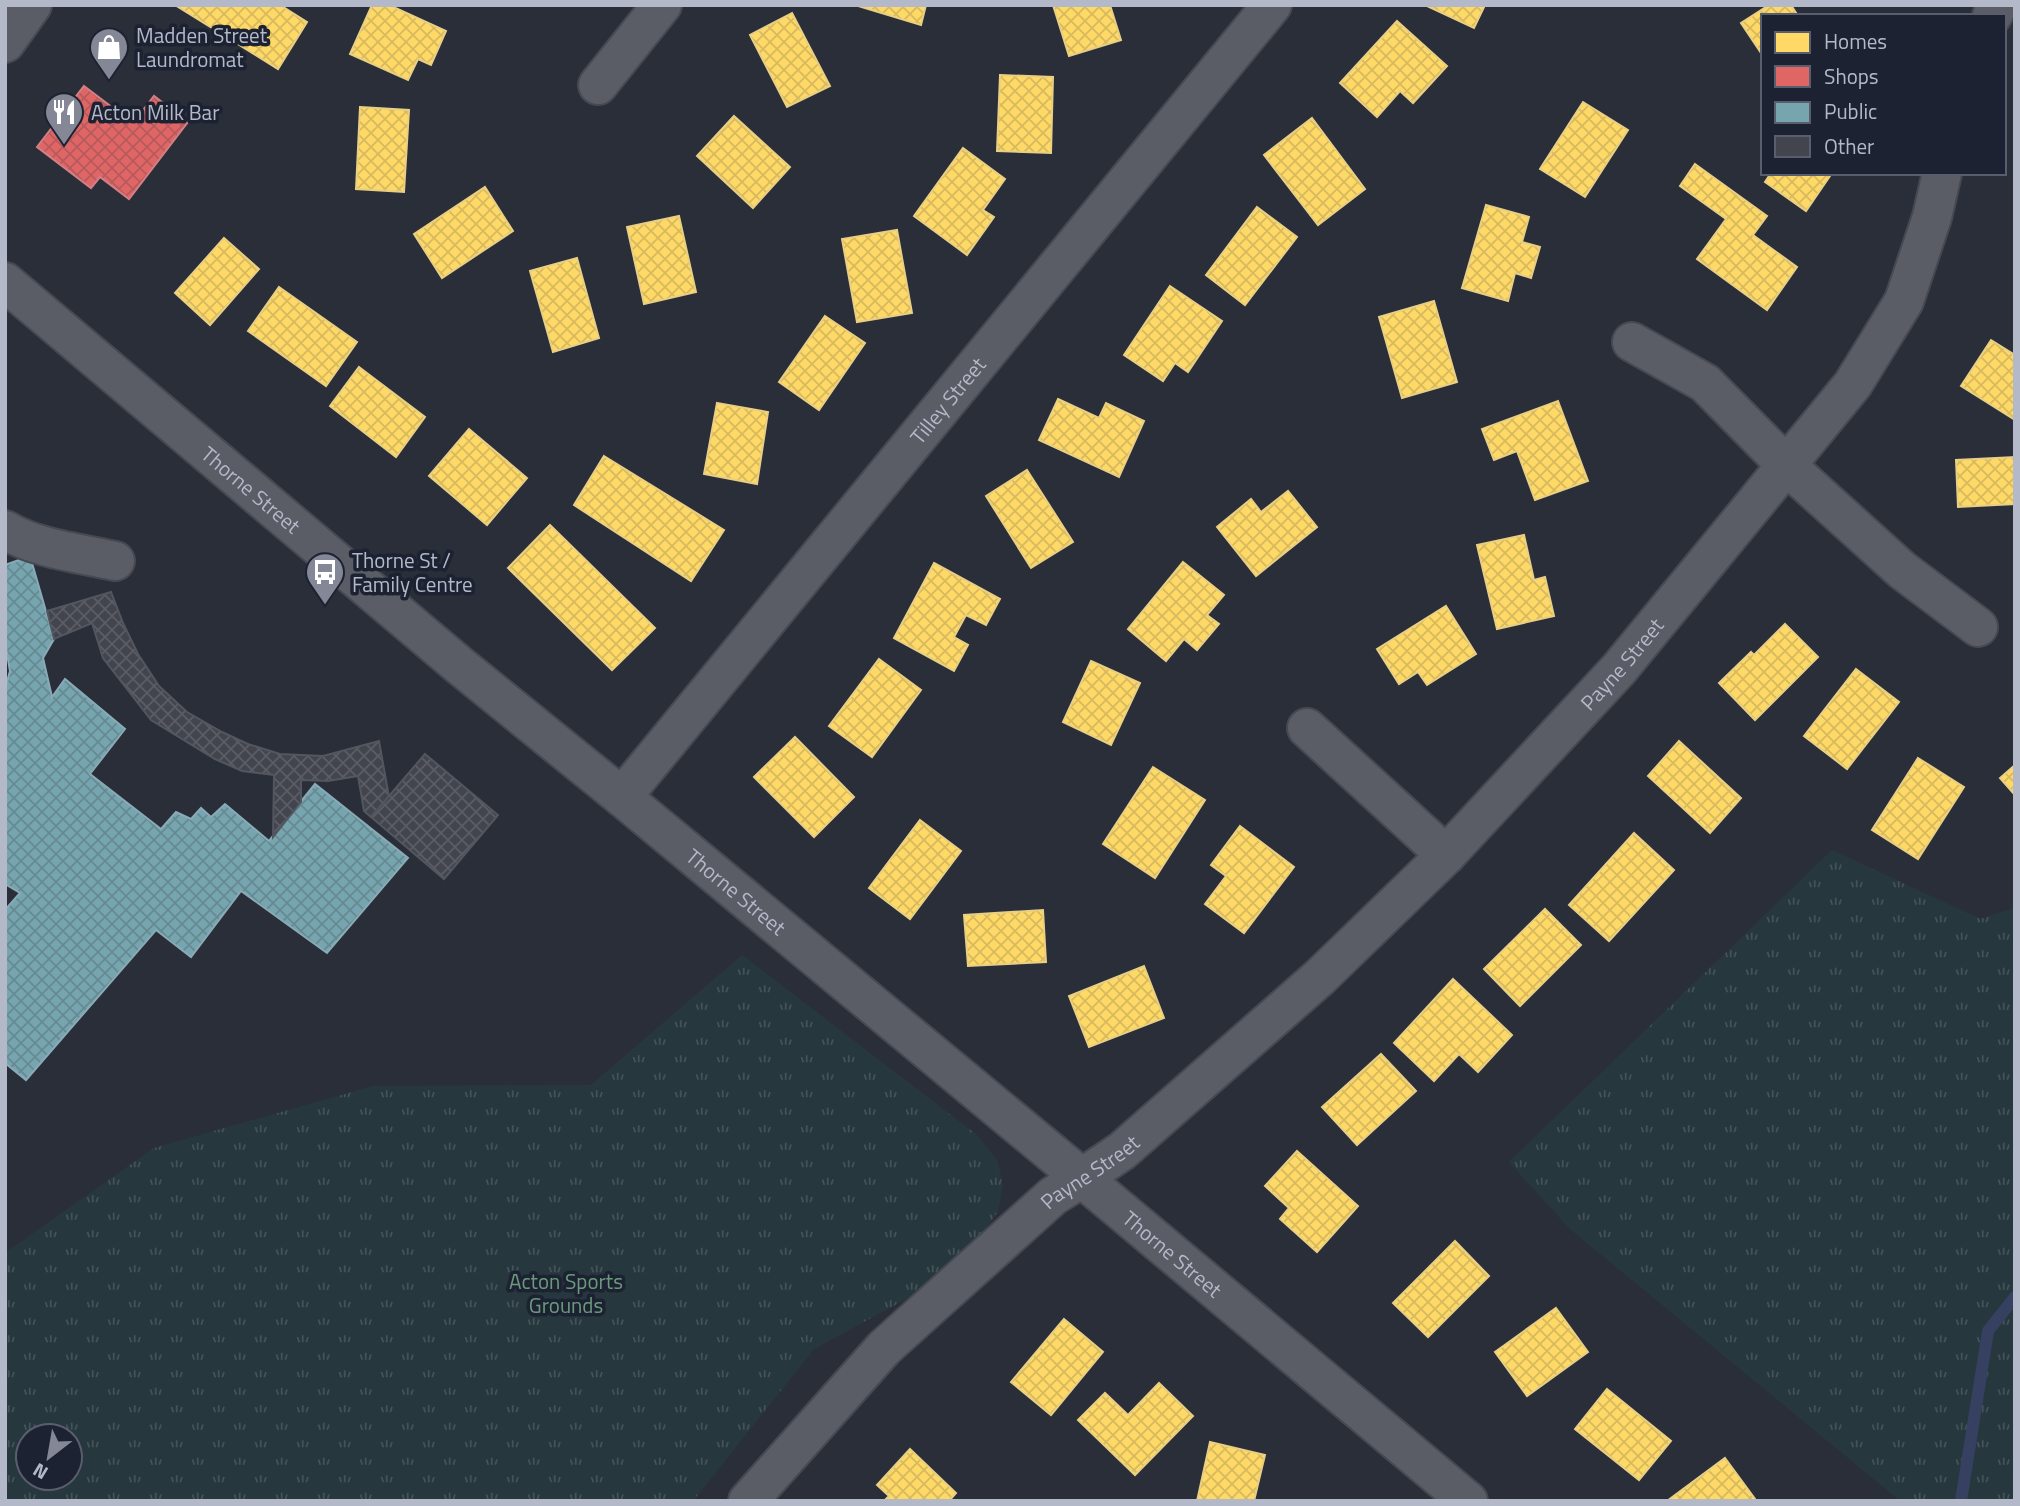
<svg xmlns="http://www.w3.org/2000/svg" width="2020" height="1506" font-family="'Titillium Web',sans-serif">
  <defs>
    <pattern id="park-tufts" width="24" height="20" patternUnits="userSpaceOnUse" patternTransform="scale(1.75)"><rect width="24" height="20" fill="#27373e"/><path d="M3 7l-1-3M5 7V3M7 7l1-3M15 17l-1-3M17 17v-4M19 17l1-3" fill="none" stroke="#445259"/></pattern>
    <pattern id="homes-cross-hatch" width="8" height="8" patternUnits="userSpaceOnUse" patternTransform="scale(1.75)"><rect width="8" height="8" fill="#ffd966"/><path d="M0 0l8 8M0 8l8-8" fill="none" stroke="#d7b95e"/></pattern>
    <pattern id="shops-cross-hatch" width="8" height="8" patternUnits="userSpaceOnUse" patternTransform="scale(1.75)"><rect width="8" height="8" fill="#e06666"/><path d="M0 0l8 8M0 8l8-8" fill="none" stroke="#b65a5c"/></pattern>
    <pattern id="public-cross-hatch" width="8" height="8" patternUnits="userSpaceOnUse" patternTransform="scale(1.75)"><rect width="8" height="8" fill="#76a5af"/><path d="M0 0l8 8M0 8l8-8" fill="none" stroke="#668a92"/></pattern>
    <pattern id="building-cross-hatch" width="8" height="8" patternUnits="userSpaceOnUse" patternTransform="scale(1.75)"><rect width="8" height="8" fill="#42444e"/><path d="M0 0l8 8M0 8l8-8" fill="none" stroke="#5b5d66"/></pattern>
  </defs>
  <rect width="100%" height="100%" fill="#2a2e38"/>
  <g fill="url(#park-tufts)" fill-rule="evenodd">
    <polygon points="1832,850 1980,919 2015,908 2015,1501 1897,1501 1898,1499 1570,1229 1509,1162"/>
    <path d="M742,955l235,180 20,25 6,24 -5,27 -10,15 -69,66 -105,57 -121,152h-688v-248l149,-105 219,-62 218,-1zM28,1436h42v42h-42z"/>
  </g>
  <g fill="url(#homes-cross-hatch)" stroke="#e8cf84" stroke-width="2">
    <polygon points="175,5 280,5 307,22 278,69"/>
    <polygon points="372,5 389,5 446,31 431,65 418,59 408,80 350,54"/>
    <polygon points="855,5 926,5 921,25"/>
    <polygon points="1053,5 1110,5 1121,40 1069,56"/>
    <polygon points="1425,5 1485,5 1474,28"/>
    <polygon points="1769,5 1791,5 1798,16 1763,16 1763,56 1741,23"/>
    <polygon points="792,13 830,86 787,107 750,35"/>
    <polygon points="1397,21 1447,66 1413,103 1400,91 1377,117 1340,83"/>
    <polygon points="1000,75 1053,77 1051,153 997,151"/>
    <polygon points="1583,102 1628,130 1585,197 1540,169"/>
    <polygon points="360,107 409,110 404,192 356,189"/>
    <polygon points="734,116 790,167 753,208 697,156"/>
    <polygon points="1312,118 1365,189 1318,225 1264,155"/>
    <polygon points="963,148 1005,179 983,210 994,217 967,255 914,216"/>
    <polygon points="1695,164 1767,216 1753,235 1797,267 1767,310 1697,259 1726,219 1680,186"/>
    <polygon points="1771,173 1832,173 1806,211 1765,182"/>
    <polygon points="485,187 513,231 442,278 414,234"/>
    <polygon points="1486,205 1529,217 1522,242 1540,247 1531,278 1515,273 1508,301 1462,288"/>
    <polygon points="1257,207 1297,237 1245,305 1206,275"/>
    <polygon points="679,216 696,292 644,304 627,227"/>
    <polygon points="897,230 912,313 857,322 842,239"/>
    <polygon points="224,238 259,269 210,325 175,293"/>
    <polygon points="577,258 599,338 553,352 530,271"/>
    <polygon points="1170,286 1222,321 1188,372 1175,363 1163,381 1124,355"/>
    <polygon points="279,287 357,342 326,386 248,331"/>
    <polygon points="1434,301 1457,382 1402,398 1379,317"/>
    <polygon points="825,316 865,343 819,410 779,382"/>
    <polygon points="1991,340 2015,355 2015,420 1961,386"/>
    <polygon points="359,367 425,417 396,457 330,406"/>
    <polygon points="1058,399 1099,418 1106,403 1144,421 1119,477 1039,440"/>
    <polygon points="1558,401 1588,481 1535,500 1517,451 1494,460 1482,429"/>
    <polygon points="717,403 768,412 757,484 704,474"/>
    <polygon points="469,429 527,478 487,525 429,476"/>
    <polygon points="604,456 724,530 691,581 574,505"/>
    <polygon points="2015,457 2015,504 1958,507 1956,460"/>
    <polygon points="1027,470 1073,542 1031,568 986,496"/>
    <polygon points="1288,491 1317,527 1256,576 1217,527 1251,499 1261,512"/>
    <polygon points="550,525 655,628 612,670 508,568"/>
    <polygon points="1524,535 1534,580 1545,577 1554,616 1497,629 1477,545"/>
    <polygon points="1183,562 1224,595 1207,615 1219,624 1197,650 1184,639 1166,661 1128,629"/>
    <polygon points="934,563 1000,599 986,625 966,615 954,637 968,645 954,671 894,638"/>
    <polygon points="1446,606 1476,654 1427,685 1418,672 1399,684 1377,649"/>
    <polygon points="1785,624 1818,657 1755,720 1719,683 1751,652 1754,655"/>
    <polygon points="879,659 921,690 872,757 829,726"/>
    <polygon points="1091,661 1140,683 1111,745 1063,722"/>
    <polygon points="1856,669 1899,702 1847,769 1804,736"/>
    <polygon points="795,737 854,797 814,837 754,777"/>
    <polygon points="1679,741 1741,798 1710,833 1648,776"/>
    <polygon points="1918,758 1964,787 1918,859 1872,830"/>
    <polygon points="2015,765 2015,795 2000,778"/>
    <polygon points="1153,767 1205,800 1155,878 1103,844"/>
    <polygon points="920,820 961,851 910,919 869,888"/>
    <polygon points="1240,826 1294,867 1244,933 1205,904 1226,876 1211,865"/>
    <polygon points="1634,833 1674,870 1609,941 1569,905"/>
    <polygon points="1545,909 1581,945 1520,1006 1484,969"/>
    <polygon points="1043,910 1046,962 968,966 964,915"/>
    <polygon points="1144,966 1164,1018 1089,1047 1069,996"/>
    <polygon points="1453,979 1512,1035 1478,1072 1459,1054 1434,1081 1394,1043"/>
    <polygon points="1381,1054 1416,1091 1357,1145 1322,1107"/>
    <polygon points="1297,1151 1358,1206 1317,1252 1280,1219 1289,1208 1265,1186"/>
    <polygon points="1455,1241 1489,1276 1428,1337 1393,1303"/>
    <polygon points="1556,1308 1588,1352 1527,1396 1495,1352"/>
    <polygon points="1064,1319 1103,1352 1051,1415 1011,1382"/>
    <polygon points="1159,1383 1193,1416 1135,1475 1078,1420 1105,1393 1128,1415"/>
    <polygon points="1607,1389 1671,1441 1639,1480 1575,1429"/>
    <polygon points="1210,1442 1265,1455 1254,1501 1197,1501"/>
    <polygon points="910,1449 956,1493 949,1501 884,1501 889,1496 877,1485"/>
    <polygon points="1725,1458 1755,1499 1753,1501 1667,1501"/>
  </g>
  <polygon fill="url(#shops-cross-hatch)" stroke="#d37f84" stroke-width="2" points="84,86 133,123 154,96 188,122 129,199 100,177 91,188 37,147"/>
  <polygon fill="url(#public-cross-hatch)" stroke="#89abb7" stroke-width="2" points="30,556 54,639 43,658 52,697 65,679 125,729 90,774 161,829 176,812 191,819 201,808 211,817 225,804 269,841 315,784 408,858 327,953 241,891 191,957 156,930 26,1080 5,1063 5,910 20,893 5,884 5,689 10,671 5,642 5,565"/>
  <g fill="none" stroke-linecap="round" stroke-linejoin="round">
    <polyline stroke="#364161" stroke-width="12" points="1961,1501 1988,1331 2015,1297"/>
  </g>
  <g fill="url(#building-cross-hatch)" stroke="#52565f" stroke-width="2">
    <polygon points="111,592 123,623 138,654 159,686 187,712 222,732 248,744 280,754 323,756 379,741 389,797 371,817 364,811 358,776 328,781 301,780 301,802 273,837 274,775 242,771 215,759 151,720 103,658 92,623 54,639 47,611"/>
    <polygon points="425,754 498,815 444,879 371,817"/>
  </g>
  <g fill="none" stroke-linecap="round" stroke-linejoin="round">
    <defs>
      <g id="minor">
        <polyline points="1992,16 1998,5"/>
        <polyline points="5,43 32,5"/>
        <polyline points="598,85 662,5"/>
        <path id="s1" d="M5,282l454,383 163,132 460,381 386,323"/>
        <polyline points="1632,342 1705,383 1787,466 1902,570 1978,627"/>
        <path d="M5,530c32,19 74,23 110,31"/>
        <polyline points="1307,728 1446,855"/>
        <path id="s2" d="M622,797l650,-792"/>
        <path id="s3" d="M748,1501l136,-153 169,-152 29,-18 40,-27 198,-174 126,-122 173,-186 234,-285 51,-83 28,-84 10,-44"/>
      </g>
    </defs>
    <use href="#minor" stroke="#464951" stroke-width="42"/>
    <use href="#minor" stroke="#5a5d66" stroke-width="38"/>
  </g>
  <defs>
    <symbol id="shop-pin" viewBox="-11 -11 22 30"><path d="M0 17L-7.5 6A9.5 9.5 0 1 1 7.5 6Z" fill="#848896" stroke="#1d2233"/><path d="M-5-2.5h2.3a2.7 3.5 0 0 1 5.4 0H5L5.5 6h-11ZM-1.5-2.5h3a1.5 2.3 0 0 0-3 0Z" fill="#fff"/></symbol>
    <symbol id="restaurant-pin" viewBox="-11 -11 22 30"><path d="M0 17L-7.5 6A9.5 9.5 0 1 1 7.5 6Z" fill="#848896" stroke="#1d2233"/><path d="M-5-6h1v4h1v-4h1v4h1v-4h1v5L-1.5 .5V6h-2V.5L-5-1ZM5-6V6H3V1.5H1.5Q1.5-4 5-6Z" fill="#fff"/></symbol>
    <symbol id="bus-pin" viewBox="-11 -11 22 30"><path d="M0 17L-7.5 6A9.5 9.5 0 1 1 7.5 6Z" fill="#848896" stroke="#1d2233"/><path d="M-5-6H5V4H4V6H2V4H-2V6H-4V4H-5ZM-3.5-4V0h7V-4ZM-3.5 1.2v1.5H-2V1.2ZM2 1.2v1.5H3.5V1.2Z" fill="#fff"/></symbol>
  </defs>
  <g fill-rule="evenodd">
    <use href="#shop-pin" x="87" y="25" width="44" height="60"/>
    <use href="#restaurant-pin" x="42" y="90" width="44" height="60"/>
    <use href="#bus-pin" x="303" y="550" width="44" height="60"/>
  </g>
  <g text-anchor="middle" dominant-baseline="central" stroke-width="7" stroke-linejoin="round" paint-order="stroke">
    <g font-size="21" fill="#b4b9c9" stroke="#1d2233" text-anchor="start">
      <text x="136" y="35">Madden Street<tspan x="136" dy="24">Laundromat</tspan></text>
      <text x="91" y="112">Acton Milk Bar</text>
      <text x="352" y="560">Thorne St /<tspan x="352" dy="24">Family Centre</tspan></text>
    </g>
    <g font-size="21" fill="#b4b9c9" stroke="#1d2233">
      <text stroke="none"><textPath href="#s2" startOffset="513">Tilley Street</textPath></text>
      <text stroke="none"><textPath href="#s1" startOffset="322">Thorne Street</textPath></text>
      <text stroke="none"><textPath href="#s3" startOffset="1213">Payne Street</textPath></text>
      <text stroke="none"><textPath href="#s1" startOffset="952">Thorne Street</textPath></text>
      <text stroke="none"><textPath href="#s3" startOffset="476">Payne Street</textPath></text>
      <text stroke="none"><textPath href="#s1" startOffset="1519">Thorne Street</textPath></text>
    </g>
    <g font-size="21" fill="#6a9b7d" stroke="#1d2233">
      <text x="566" y="1281">Acton Sports<tspan x="566" dy="24">Grounds</tspan></text>
    </g>
  </g>
  <rect width="2020" height="1506" fill="none" stroke="#b4b9c9" stroke-width="14"/>
  <rect x="1761" y="14" width="245" height="161" fill="#1d2233" stroke="#595e6f" stroke-width="2"/>
  <rect x="1775" y="32" width="35" height="21" fill="#ffd966" stroke="#595e6f" stroke-width="2"/>
  <text x="1824" y="49" font-size="21" fill="#b4b9c9">Homes</text>
  <rect x="1775" y="66" width="35" height="21" fill="#e06666" stroke="#595e6f" stroke-width="2"/>
  <text x="1824" y="84" font-size="21" fill="#b4b9c9">Shops</text>
  <rect x="1775" y="102" width="35" height="21" fill="#76a5af" stroke="#595e6f" stroke-width="2"/>
  <text x="1824" y="119" font-size="21" fill="#b4b9c9">Public</text>
  <rect x="1775" y="136" width="35" height="21" fill="#42444e" stroke="#595e6f" stroke-width="2"/>
  <text x="1824" y="154" font-size="21" fill="#b4b9c9">Other</text>
  <g transform="translate(49 1457) rotate(211)"><circle r="33" fill="#1d2233" stroke="#595e6f" stroke-width="2"/>
  <path d="M0-5L12 26L0 18L-12 26Z" fill="#848896"/>
  <text y="-10" font-size="19" font-weight="bold" text-anchor="middle" fill="#b4b9c9">N</text>
  </g>
</svg>
